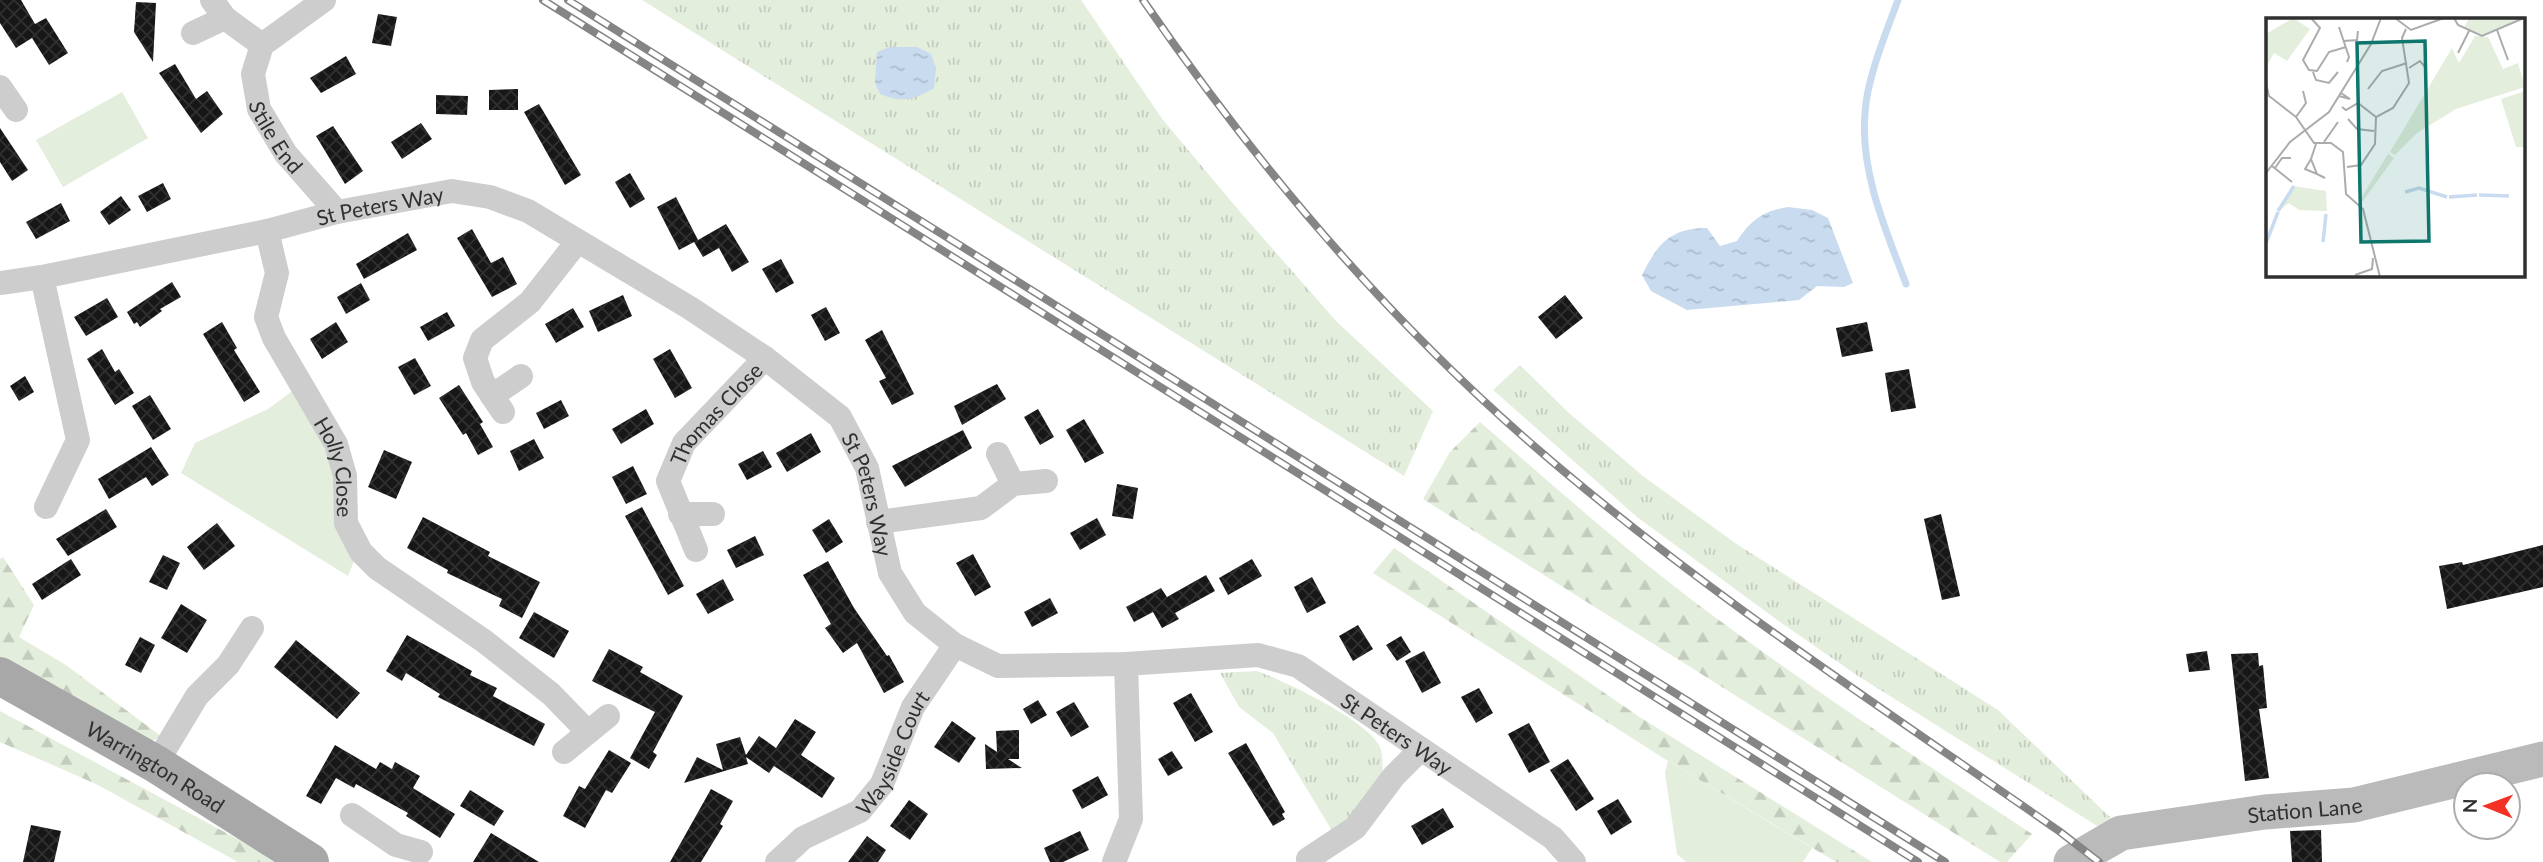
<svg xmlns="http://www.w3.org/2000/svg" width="2543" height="862" font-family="Lato,sans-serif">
  <defs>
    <pattern id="grass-tufts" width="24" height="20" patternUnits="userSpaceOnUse" patternTransform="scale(1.75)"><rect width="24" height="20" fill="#e4eedd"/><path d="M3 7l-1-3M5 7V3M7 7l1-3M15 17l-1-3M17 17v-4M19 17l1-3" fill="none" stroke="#c4ccbe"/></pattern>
    <pattern id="forest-firs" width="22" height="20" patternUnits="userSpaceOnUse" patternTransform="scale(1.75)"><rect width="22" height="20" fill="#e4eedd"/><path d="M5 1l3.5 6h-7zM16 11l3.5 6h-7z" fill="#c4ccbe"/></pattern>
    <pattern id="water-ripples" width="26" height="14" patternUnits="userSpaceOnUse" patternTransform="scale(1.75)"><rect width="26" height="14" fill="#c8dbef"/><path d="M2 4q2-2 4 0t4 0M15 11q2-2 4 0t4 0" fill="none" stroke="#acbccd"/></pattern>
    <pattern id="building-cross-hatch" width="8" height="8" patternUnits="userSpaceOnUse" patternTransform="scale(1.75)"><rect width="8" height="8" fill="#171717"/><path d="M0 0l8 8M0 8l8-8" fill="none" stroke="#303030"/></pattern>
  </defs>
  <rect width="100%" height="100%" fill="#fff"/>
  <g fill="url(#grass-tufts)">
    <polygon points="642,0 1081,0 1163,120 1241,213 1337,322 1433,411 1404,476"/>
    <polygon points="1520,365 1569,413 1643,476 1735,543 1998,710 2112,819 2102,829 1858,676 1780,622 1637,517 1493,390"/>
    <path d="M1257,671c29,11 106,47 122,74 4,7 3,19 4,27l-31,47 -21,10 -58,-96 -34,-26 -19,-34z"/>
  </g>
  <g fill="url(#forest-firs)">
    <path d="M1480,422c76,66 151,133 232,193 104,77 212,148 320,219l-25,28h-7l-577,-363 27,-47z"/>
    <polygon points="1394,548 1638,716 1872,862 1836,862 1668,761 1373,573"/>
    <polygon points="3,557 34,605 19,637 66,665 162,737 148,742 0,660 0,559"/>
    <polygon points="0,711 243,842 274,862 238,862 96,784 0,742"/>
  </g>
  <g fill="#e4eedd">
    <polygon points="122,92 148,138 63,187 36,140"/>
    <polygon points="295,389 336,471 354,561 348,576 181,473 195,443 268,409"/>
    <polygon points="1668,761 1812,848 1803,862 1686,862 1677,854 1665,773"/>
  </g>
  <g fill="url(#water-ripples)">
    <path d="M890,47h27l14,7 5,14 -2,20c-20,12 -33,15 -54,6l-5,-11 2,-31z"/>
    <path d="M1788,207l24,3 16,8 25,65 -9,4 -27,-1 -18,14 -112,10 -36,-19 -9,-16c16,-32 29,-47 65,-47l13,18 17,-5c14,-21 26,-30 51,-34z"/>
  </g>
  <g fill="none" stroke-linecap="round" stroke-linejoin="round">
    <path stroke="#c8dbef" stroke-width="7" d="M1898,0c-12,33 -31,78 -33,113 -5,60 21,117 41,171"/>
  </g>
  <g fill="url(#building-cross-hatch)">
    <polygon points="0,0 21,0 35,24 46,18 68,53 49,65 32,38 16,48 0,23"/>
    <polygon points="136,2 156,3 153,62 134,32"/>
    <polygon points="378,14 397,17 391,46 372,43"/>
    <polygon points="346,56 356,74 321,93 310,78"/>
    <polygon points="175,64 196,99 207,91 223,114 201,133 159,73"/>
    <polygon points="518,89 518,110 489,110 489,90"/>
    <polygon points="436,95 468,96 467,115 436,114"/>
    <polygon points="539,104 581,175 565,185 524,112"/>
    <polygon points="421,123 432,139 402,159 391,142"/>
    <polygon points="333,126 363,171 345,184 316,136"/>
    <polygon points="0,128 28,170 12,181 0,162"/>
    <polygon points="630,173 645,199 630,208 615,182"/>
    <polygon points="163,183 171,199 147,212 138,196"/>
    <polygon points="121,196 131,210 109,225 100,212"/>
    <polygon points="676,197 698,240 726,224 749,262 732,272 719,248 703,257 694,242 679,250 657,207"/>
    <polygon points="61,203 70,221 36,239 26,222"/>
    <polygon points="472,229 491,263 503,257 517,284 492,297 457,238"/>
    <polygon points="408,233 417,250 364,279 356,264"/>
    <polygon points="781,259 794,283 776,293 762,269"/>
    <polygon points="172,282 181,297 160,309 162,311 140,327 137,322 134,324 127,312"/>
    <polygon points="361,283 370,300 346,314 337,297"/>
    <polygon points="623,295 632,316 598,332 589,311"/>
    <polygon points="1565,295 1583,318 1556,339 1538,317"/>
    <polygon points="107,298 118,317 86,336 74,317"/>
    <polygon points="826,307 840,333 825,341 811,315"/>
    <polygon points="573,308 584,327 556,343 545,324"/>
    <polygon points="447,312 455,326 428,341 420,327"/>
    <polygon points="222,322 237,348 234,350 260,392 244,402 203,334"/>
    <polygon points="336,322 348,342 322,359 310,339"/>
    <polygon points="1867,322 1873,351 1842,357 1836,328"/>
    <polygon points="882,330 914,394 892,405 879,381 886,378 865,340"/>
    <polygon points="102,349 115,372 119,369 134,393 115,405 87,359"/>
    <polygon points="670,349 692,388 675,398 653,359"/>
    <polygon points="415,358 431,386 414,395 398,367"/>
    <polygon points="1909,369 1916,408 1891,412 1885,373"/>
    <polygon points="25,376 34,392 19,401 10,386"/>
    <polygon points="997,384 1006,399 962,425 954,406"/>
    <polygon points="459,385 483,422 480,424 493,447 478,455 466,433 463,435 439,398"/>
    <polygon points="150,395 171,429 153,440 132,406"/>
    <polygon points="561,400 569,416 544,429 536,413"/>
    <polygon points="646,409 654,424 621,444 612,429"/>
    <polygon points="1038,409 1054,437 1040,445 1024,417"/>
    <polygon points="1084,419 1104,453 1085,463 1066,430"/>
    <polygon points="963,430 972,448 905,487 892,466"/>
    <polygon points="811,433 821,452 787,472 776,453"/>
    <polygon points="534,439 544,458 519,471 510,451"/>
    <polygon points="151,447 169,475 152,486 146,477 109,499 98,479"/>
    <polygon points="384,450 412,462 396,499 368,487"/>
    <polygon points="763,451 772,467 747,480 738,464"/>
    <polygon points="633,466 647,494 626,504 612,477"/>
    <polygon points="1117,484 1138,488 1133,519 1112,516"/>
    <polygon points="642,507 684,586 668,595 625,516"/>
    <polygon points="106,509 117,527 68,556 56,539"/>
    <polygon points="1941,514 1960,596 1942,600 1924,519"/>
    <polygon points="423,517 490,552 488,556 540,582 522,618 499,606 502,599 447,573 448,570 407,548"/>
    <polygon points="1097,518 1106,535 1080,550 1070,533"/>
    <polygon points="829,519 843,542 826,553 812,530"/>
    <polygon points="217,523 235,546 204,570 187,547"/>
    <polygon points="755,536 764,555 736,568 727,550"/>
    <polygon points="2543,545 2543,587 2447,609 2439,566 2462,562 2463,565"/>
    <polygon points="973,554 991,587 975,596 956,563"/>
    <polygon points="163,555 180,563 167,590 149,582"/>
    <polygon points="71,559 81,575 42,600 32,584"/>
    <polygon points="1252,559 1262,576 1228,595 1219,578"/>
    <polygon points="828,561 854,608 887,656 889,655 904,682 884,693 857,643 843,653 825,628 831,624 803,575"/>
    <polygon points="1206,575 1215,591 1175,613 1179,619 1162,628 1153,612 1134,622 1126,607 1161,588 1167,597"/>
    <polygon points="1312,577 1326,603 1307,613 1294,587"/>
    <polygon points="723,579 734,600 708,614 696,594"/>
    <polygon points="1050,598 1058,613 1032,627 1024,612"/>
    <polygon points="181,604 207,620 187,653 161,638"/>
    <polygon points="534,612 569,631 554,658 519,638"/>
    <polygon points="1358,625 1373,649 1353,661 1339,636"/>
    <polygon points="407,635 472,671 470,675 497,688 493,696 545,724 534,746 438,697 440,694 406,673 402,681 386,671"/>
    <polygon points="1401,636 1411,652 1397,661 1386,645"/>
    <polygon points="140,637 155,645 141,673 125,665"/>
    <polygon points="296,640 360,693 337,719 274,667"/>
    <polygon points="609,649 643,667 640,672 683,696 653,752 657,755 649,769 630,758 655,712 592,681"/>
    <polygon points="1424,651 1441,683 1422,693 1405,661"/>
    <polygon points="2207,651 2210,670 2189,672 2186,654"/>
    <polygon points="2258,653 2259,666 2263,665 2267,708 2259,709 2269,778 2245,781 2231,654"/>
    <polygon points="1479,688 1493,713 1476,723 1461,697"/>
    <polygon points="1191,693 1213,732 1195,742 1173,703"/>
    <polygon points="1038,700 1047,715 1031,724 1023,709"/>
    <polygon points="1074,702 1089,727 1071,737 1056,712"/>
    <polygon points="795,719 816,732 801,755 835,778 822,798 774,766 769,773 746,757 748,764 684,783 697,757 723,770 716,744 740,737 746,755 759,736 776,748"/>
    <polygon points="952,721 976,738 959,763 934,747"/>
    <polygon points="1529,723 1550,762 1529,773 1508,734"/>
    <polygon points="1019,730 1019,759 1008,759 1022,768 986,769 985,744 997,752 996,731"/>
    <polygon points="1246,743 1285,812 1282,814 1285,819 1273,826 1228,753"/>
    <polygon points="335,745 376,769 380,762 392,769 395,762 420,776 413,788 455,814 440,838 406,816 408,813 356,784 354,788 336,778 321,804 306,796"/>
    <polygon points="609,750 631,763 612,793 606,790 585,828 563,816 579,786 585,789"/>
    <polygon points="1172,751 1183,768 1168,776 1158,759"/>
    <polygon points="1568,759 1594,799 1576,811 1550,770"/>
    <polygon points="1098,776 1108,795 1082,809 1072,790"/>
    <polygon points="711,789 733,801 720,824 723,826 701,862 670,862"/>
    <polygon points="470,790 504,811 494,826 460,806"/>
    <polygon points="1618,799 1632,822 1611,835 1597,811"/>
    <polygon points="909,800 928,814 910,840 890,826"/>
    <polygon points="1443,808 1454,827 1422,845 1411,826"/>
    <polygon points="31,825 61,831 54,862 23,862"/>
    <polygon points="2321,830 2322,862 2292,862 2290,831"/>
    <polygon points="1080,831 1089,850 1063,862 1050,862 1044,848"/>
    <polygon points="491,833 539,862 473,862"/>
    <polygon points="867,836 886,850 878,862 848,862"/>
  </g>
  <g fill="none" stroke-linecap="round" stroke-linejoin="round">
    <g stroke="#cdcdcd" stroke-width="24">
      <polyline points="212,0 225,18 262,45"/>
      <path id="s1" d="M324,0l-62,45 -9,29 6,35 27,45 51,58"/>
      <polyline points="193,33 225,18"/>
      <polyline points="0,87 16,110"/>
      <path id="s2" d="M267,231l10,42 -11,44 8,21 62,106 9,32 1,47 15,29 16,16 107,73 67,53 37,38"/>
      <polyline points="42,277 78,440 46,507"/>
      <path id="s3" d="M0,283l42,-6 225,-46 70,-19 115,-21 38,6 38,14 162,97 75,50 75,59 27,51 23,105 25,40 40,32 43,21 128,-2 132,-9 40,11 255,172 21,24"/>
      <polyline points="492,396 521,376"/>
      <polyline points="503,412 483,382 475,358 482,340 530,302 577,242"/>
      <polyline points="998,454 1013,484"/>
      <polyline points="680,514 713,514"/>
      <polyline points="878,522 981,508 1013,484 1046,481"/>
      <path id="s4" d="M696,550l-28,-69 16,-38 81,-85"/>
      <polyline points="564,752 608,716"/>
      <polyline points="156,764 197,696 228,665 252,628"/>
      <polyline points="352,815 396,845 421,852"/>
      <polyline points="1308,859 1355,828 1394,776 1421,749"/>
      <path id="s5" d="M777,862l26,-24 57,-27 22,-27 31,-77 42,-62"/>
      <polyline points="1114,862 1131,819 1126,664"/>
    </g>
    <path stroke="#bababa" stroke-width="35" id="s6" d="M2071,862l50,-29 144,-21 89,-7 189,-46"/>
    <path stroke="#a8a8a8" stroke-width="38" id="s7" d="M0,676l156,88 154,98"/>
    <defs>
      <g id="rail">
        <polyline points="543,0 1918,862"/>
        <polyline points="568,0 1945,862"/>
        <path d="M1143,0c112,163 241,316 391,446 164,142 347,261 525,385l40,31"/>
      </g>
    </defs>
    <use href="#rail" stroke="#858585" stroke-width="8"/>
    <use href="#rail" stroke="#fff" stroke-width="5" stroke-dasharray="16" stroke-linecap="butt"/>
  </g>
  <g text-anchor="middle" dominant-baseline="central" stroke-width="7" stroke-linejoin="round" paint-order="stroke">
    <g font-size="21" fill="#303030" stroke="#fff">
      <text stroke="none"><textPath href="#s1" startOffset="175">Stile End</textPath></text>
      <text stroke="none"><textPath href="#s3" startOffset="388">St Peters Way</textPath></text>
      <text stroke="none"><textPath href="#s4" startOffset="158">Thomas Close</textPath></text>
      <text stroke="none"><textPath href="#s2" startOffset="256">Holly Close</textPath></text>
      <text stroke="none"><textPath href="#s3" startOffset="998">St Peters Way</textPath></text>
      <text stroke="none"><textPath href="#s3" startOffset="1648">St Peters Way</textPath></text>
      <text stroke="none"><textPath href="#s5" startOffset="166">Wayside Court</textPath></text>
      <text stroke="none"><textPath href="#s7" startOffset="180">Warrington Road</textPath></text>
      <text stroke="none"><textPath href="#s6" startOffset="243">Station Lane</textPath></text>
    </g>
  </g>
  <g transform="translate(2266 18)">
    <rect width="259" height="259" fill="#fff"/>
    <path d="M203,0h47l1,2 -34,16 -19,-8zM209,18l13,1 15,32 15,-6 7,24 -69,22 -39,24 -22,22 -5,-3 62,-104 7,15zM259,73v56h-9l-15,-48zM27,168l33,5 1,20 -28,-1 -10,-7 -11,8z" fill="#e4eedd"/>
    <path d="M122,136l6,4 -32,44 -2,-2z" fill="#e4eedd"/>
    <path d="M27,0l17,11 -23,32 -13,-8 -8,14v-33z" fill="#e4eedd"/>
    <path fill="none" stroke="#c8dbef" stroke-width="3.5" d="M139,174l14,-4 28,9M213,177l30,1M183,179l28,-2M12,193l16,-25M57,224l3,-28M0,225l12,-31"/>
    <path fill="none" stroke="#acacac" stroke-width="2" d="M45,0l9,10 -17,32 6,10 8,1 12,-19 17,-5M129,0l16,12 33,-12M188,0l4,7 24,11 42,-18M73,9l10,30 -2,5M231,12l11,30M78,23l13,-1 1,-9M192,35l11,-22M143,50l11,-7 6,7M47,54l3,8 13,3 9,-11M0,66l3,12 27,21 18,26h17l12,9 3,42 17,15 17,68M102,71l14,-18 25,-8M73,78l11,3 -9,-6M76,89l4,3 12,-7 18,14M30,99l10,-14 -3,-12M82,101l9,10 17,2M58,124l14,-20M50,126l-5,15 6,15 8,4M45,141l-6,10 12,5M6,148l20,16M81,149l14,-2 14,-21 1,-27 17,-9 16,-25 -7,-45 4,-9M9,150l7,-10h9M0,155l24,-31 39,-30 42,-68 10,-26M89,257l17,-6 1,-11"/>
    <path fill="#0f766e" fill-opacity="0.15" stroke="#0f766e" stroke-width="3.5" d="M159,23l4,200 -68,1 -4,-199z"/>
    <rect width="259" height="259" fill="none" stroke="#303030" stroke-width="3.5"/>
  </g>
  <g transform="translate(2487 806) rotate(271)"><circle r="33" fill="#ffffff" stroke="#acacac" stroke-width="2"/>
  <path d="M0-5L12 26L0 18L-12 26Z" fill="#f43125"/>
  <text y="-10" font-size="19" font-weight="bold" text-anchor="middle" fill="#303030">N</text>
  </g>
</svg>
